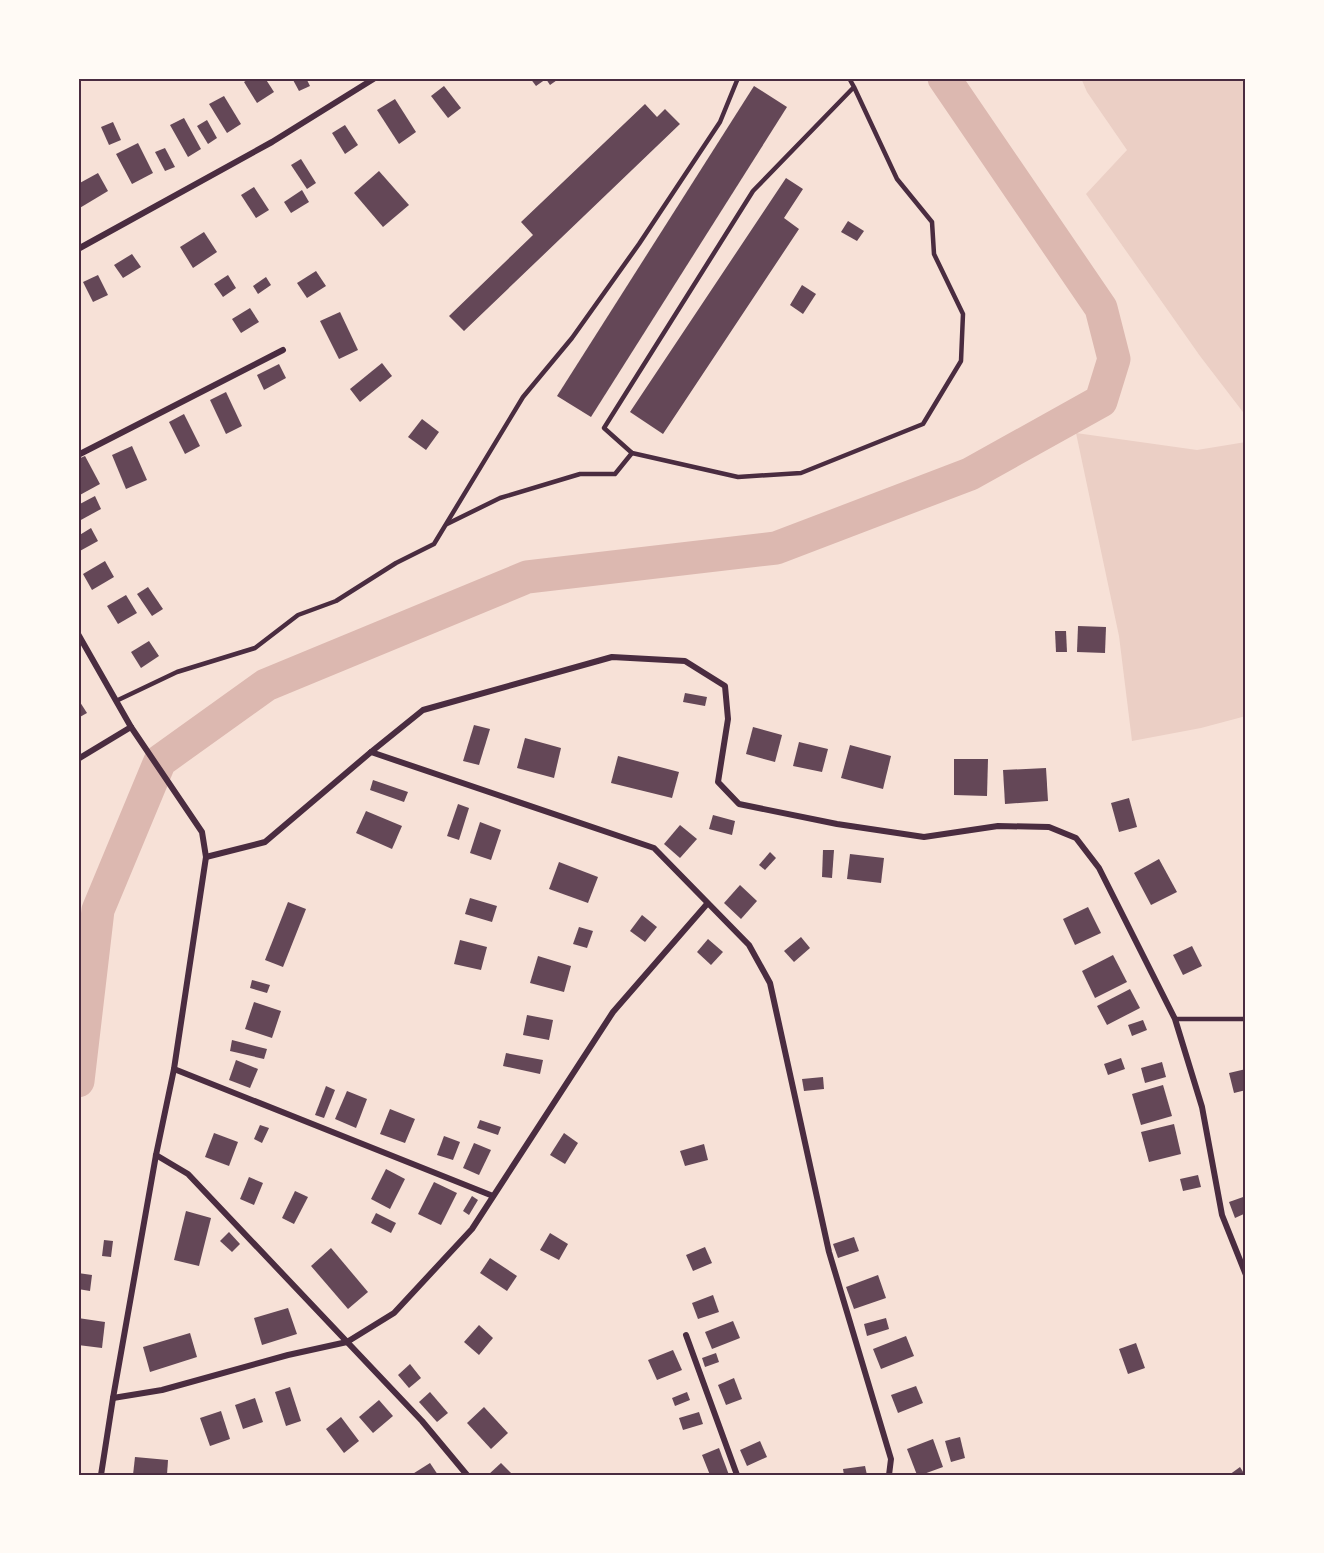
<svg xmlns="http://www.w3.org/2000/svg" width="1324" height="1553" font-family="'Exo 2',sans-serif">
  <rect width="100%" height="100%" fill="#f7e1d7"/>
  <g fill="#ebcfc5">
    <polygon points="1081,78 1246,78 1246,416 1200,356 1086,194 1127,150 1087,92"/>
    <polygon points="1076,433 1197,450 1246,442 1246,716 1201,728 1132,741 1119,636"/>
  </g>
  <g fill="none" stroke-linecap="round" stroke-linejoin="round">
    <polyline stroke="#dcb8b0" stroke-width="33" points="78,1081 98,910 160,761 266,685 527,577 776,548 970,474 1101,401 1114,359 1101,308 944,78"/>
  </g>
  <g fill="#644757">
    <polygon points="250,78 265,78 274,92 257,103 244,82"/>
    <polygon points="292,78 306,78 310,86 299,91"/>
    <polygon points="530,78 560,78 550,85 546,79 536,86"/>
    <polygon points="444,86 461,108 448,118 431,96"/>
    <polygon points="754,86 787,107 591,417 557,396"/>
    <polygon points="224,96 241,124 227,133 209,104"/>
    <polygon points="395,99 416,132 399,144 377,110"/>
    <polygon points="645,104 657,117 665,109 680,124 464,331 449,316 533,235 521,222"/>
    <polygon points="184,118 201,149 188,157 170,125"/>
    <polygon points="207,120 217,138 208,144 197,126"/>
    <polygon points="113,122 121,140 109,145 101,127"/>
    <polygon points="345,125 358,145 345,154 332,133"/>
    <polygon points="138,143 153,173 132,184 116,154"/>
    <polygon points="165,148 175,167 165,171 155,152"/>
    <polygon points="301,159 316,183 307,189 291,165"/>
    <polygon points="379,171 409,205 383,227 354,193"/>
    <polygon points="98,173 108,191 78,209 78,184"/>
    <polygon points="786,178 803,189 784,218 799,229 663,434 630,412"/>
    <polygon points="254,187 269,210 256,218 241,195"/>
    <polygon points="302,190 309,202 291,213 284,202"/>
    <polygon points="848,221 864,231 857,241 841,232"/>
    <polygon points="204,232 217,252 193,268 180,247"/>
    <polygon points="132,254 141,267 123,278 114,265"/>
    <polygon points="316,271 326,286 307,298 297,283"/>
    <polygon points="98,275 108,295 93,302 83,282"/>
    <polygon points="228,275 236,288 223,297 214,284"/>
    <polygon points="266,277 271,285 258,294 253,286"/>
    <polygon points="802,285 816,294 803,314 790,305"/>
    <polygon points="250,308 259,322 241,333 232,319"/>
    <polygon points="340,312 358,350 339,359 320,321"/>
    <polygon points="382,363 392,376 360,402 350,389"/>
    <polygon points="279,364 286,378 264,390 257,375"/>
    <polygon points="226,392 242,426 226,434 210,400"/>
    <polygon points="184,414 200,446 185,454 169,422"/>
    <polygon points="422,419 439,432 426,450 408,437"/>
    <polygon points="132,446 147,480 126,489 112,455"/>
    <polygon points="85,456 100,484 78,496 78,459"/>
    <polygon points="95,496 101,509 79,521 78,505"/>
    <polygon points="91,528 98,541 78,552 78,536"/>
    <polygon points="105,561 114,577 92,590 83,574"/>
    <polygon points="148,587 163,609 152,616 137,594"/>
    <polygon points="126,595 137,613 118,624 107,606"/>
    <polygon points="1078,626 1106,627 1105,653 1077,652"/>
    <polygon points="1055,631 1066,631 1067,652 1056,652"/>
    <polygon points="149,641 159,656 141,668 131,652"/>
    <polygon points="685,693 707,697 705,706 683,702"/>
    <polygon points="78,699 87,713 78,718"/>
    <polygon points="474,725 490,729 479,765 463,761"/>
    <polygon points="753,727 782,735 775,762 746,754"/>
    <polygon points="525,738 561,748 554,778 517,768"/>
    <polygon points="799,742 828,749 822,772 793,766"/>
    <polygon points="850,745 891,756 883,789 841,778"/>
    <polygon points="618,756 679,772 672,798 611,783"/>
    <polygon points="954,759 988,759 987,796 954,795"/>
    <polygon points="1046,768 1048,801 1005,804 1003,770"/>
    <polygon points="373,780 408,792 404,802 370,790"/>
    <polygon points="1129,798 1137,827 1119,832 1111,803"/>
    <polygon points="458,804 469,808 459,840 447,836"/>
    <polygon points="366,811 402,826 392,849 356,833"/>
    <polygon points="713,815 735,821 732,835 709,829"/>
    <polygon points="480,822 501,830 491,860 470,853"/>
    <polygon points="680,825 697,839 680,858 664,844"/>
    <polygon points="823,850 834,850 832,878 822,877"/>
    <polygon points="770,852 776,858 765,870 759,865"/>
    <polygon points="850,854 884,858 881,883 847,879"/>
    <polygon points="1159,859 1177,892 1151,905 1134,873"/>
    <polygon points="559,862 598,877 588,903 549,889"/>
    <polygon points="740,885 757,901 741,919 724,903"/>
    <polygon points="470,898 497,906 492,922 465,914"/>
    <polygon points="288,902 306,909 283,967 265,960"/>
    <polygon points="1088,907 1101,933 1075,945 1063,919"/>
    <polygon points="642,915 657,927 645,942 630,931"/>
    <polygon points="579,927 593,931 587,948 573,944"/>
    <polygon points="801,937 810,948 794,962 784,951"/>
    <polygon points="708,939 723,952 711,965 697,952"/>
    <polygon points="460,940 487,947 481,970 454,964"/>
    <polygon points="1192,946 1202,966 1183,975 1173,955"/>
    <polygon points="1113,955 1127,982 1095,998 1082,971"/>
    <polygon points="538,956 571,966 564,992 530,983"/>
    <polygon points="252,980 270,985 267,993 250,988"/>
    <polygon points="1130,989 1140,1008 1107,1025 1097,1006"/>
    <polygon points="254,1002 281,1011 272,1038 245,1029"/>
    <polygon points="527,1015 553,1020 549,1040 523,1035"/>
    <polygon points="1143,1020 1147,1030 1132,1036 1128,1025"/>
    <polygon points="232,1040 267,1049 264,1059 230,1051"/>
    <polygon points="506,1053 543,1060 540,1074 503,1066"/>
    <polygon points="1121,1058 1125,1069 1108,1075 1104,1064"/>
    <polygon points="236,1060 258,1069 250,1088 229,1080"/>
    <polygon points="1162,1062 1166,1077 1145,1083 1141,1068"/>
    <polygon points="1246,1069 1246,1090 1234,1093 1229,1073"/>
    <polygon points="823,1077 824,1089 804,1091 802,1079"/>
    <polygon points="1163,1085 1172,1116 1141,1125 1132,1094"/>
    <polygon points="326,1086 335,1090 324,1118 315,1115"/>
    <polygon points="347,1091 367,1099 356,1128 335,1119"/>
    <polygon points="390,1109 415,1119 405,1143 380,1134"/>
    <polygon points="480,1120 501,1127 498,1135 477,1128"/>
    <polygon points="1174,1124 1181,1154 1149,1162 1141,1132"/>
    <polygon points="260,1125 269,1128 262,1143 254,1139"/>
    <polygon points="214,1133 238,1142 229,1166 205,1157"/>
    <polygon points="564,1133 578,1143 565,1164 550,1155"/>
    <polygon points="444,1136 460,1142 453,1160 437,1155"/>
    <polygon points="474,1143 491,1150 479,1175 463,1168"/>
    <polygon points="704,1144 708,1160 685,1166 680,1151"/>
    <polygon points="386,1169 405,1179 390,1209 371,1199"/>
    <polygon points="1198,1175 1201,1187 1183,1191 1180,1179"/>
    <polygon points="249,1177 263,1183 254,1205 240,1199"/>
    <polygon points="434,1182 457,1193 441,1225 418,1214"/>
    <polygon points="295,1191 308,1197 294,1224 282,1218"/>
    <polygon points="472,1196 478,1200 469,1215 463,1211"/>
    <polygon points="1246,1196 1246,1213 1235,1218 1229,1202"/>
    <polygon points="186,1211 211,1218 199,1266 174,1260"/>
    <polygon points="376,1213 396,1223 391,1233 371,1223"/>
    <polygon points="229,1232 240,1244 232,1252 220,1241"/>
    <polygon points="550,1233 568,1244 559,1260 540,1250"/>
    <polygon points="854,1237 859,1251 838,1258 833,1244"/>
    <polygon points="104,1240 113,1241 111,1257 102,1256"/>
    <polygon points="705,1247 712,1263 693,1271 686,1255"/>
    <polygon points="331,1248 368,1292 348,1309 311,1266"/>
    <polygon points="490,1258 517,1276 507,1291 480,1273"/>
    <polygon points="78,1273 92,1275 90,1291 78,1289"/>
    <polygon points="878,1275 886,1298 854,1309 846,1287"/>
    <polygon points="713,1295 719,1312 698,1319 692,1303"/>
    <polygon points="288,1308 297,1334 262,1345 254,1318"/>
    <polygon points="78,1318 105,1322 102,1348 78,1345"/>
    <polygon points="886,1318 889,1329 867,1336 864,1324"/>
    <polygon points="733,1321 740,1338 712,1349 705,1332"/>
    <polygon points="479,1325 493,1338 479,1355 464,1342"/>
    <polygon points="190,1333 197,1357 150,1372 143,1347"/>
    <polygon points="906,1336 914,1356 881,1369 873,1349"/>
    <polygon points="1136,1343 1145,1368 1128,1374 1119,1349"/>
    <polygon points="673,1350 682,1370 657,1380 648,1360"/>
    <polygon points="716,1353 719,1362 705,1367 702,1358"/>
    <polygon points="410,1364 421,1378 409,1388 398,1375"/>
    <polygon points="734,1378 742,1399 726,1405 718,1385"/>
    <polygon points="916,1386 923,1403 898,1413 891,1395"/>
    <polygon points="290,1387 301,1421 286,1426 275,1392"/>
    <polygon points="430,1392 448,1413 437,1422 419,1402"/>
    <polygon points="687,1392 690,1400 675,1406 672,1398"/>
    <polygon points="255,1398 263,1422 243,1429 235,1405"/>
    <polygon points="379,1400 393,1416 373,1433 359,1417"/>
    <polygon points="484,1407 508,1433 491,1449 467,1423"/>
    <polygon points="221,1411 230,1439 210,1446 200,1418"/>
    <polygon points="699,1412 703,1424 683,1430 679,1418"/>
    <polygon points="341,1417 359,1441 344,1453 326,1429"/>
    <polygon points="960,1437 965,1458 951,1462 945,1441"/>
    <polygon points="933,1439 943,1467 921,1475 917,1475 907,1449"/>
    <polygon points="760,1441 767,1457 747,1466 740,1450"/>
    <polygon points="719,1448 729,1475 710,1475 702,1455"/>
    <polygon points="135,1457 168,1460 167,1475 133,1475"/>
    <polygon points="430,1463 438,1475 411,1475"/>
    <polygon points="501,1463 513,1475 488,1475"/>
    <polygon points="865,1466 867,1475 844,1475 843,1469"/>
    <polygon points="1240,1467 1245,1475 1229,1475"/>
  </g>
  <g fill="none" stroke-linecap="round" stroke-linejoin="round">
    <g stroke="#4a2c40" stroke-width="4.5">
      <polyline points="849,78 854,87 897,179 932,222 934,254 963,314 961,361 923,424 801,473 738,477 632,453 604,428 753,191 854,87"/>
      <polyline points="447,524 500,498 580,474 615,474 632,453"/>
      <polyline points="116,701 177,672 255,648 298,615 336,601 396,563 434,544 523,397 572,338 639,244 720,122 738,78"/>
      <polyline points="1175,1019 1246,1019"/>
    </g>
    <g stroke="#4a2c40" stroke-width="6">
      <polyline points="78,249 272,142 375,78"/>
      <polyline points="78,455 283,350"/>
      <polyline points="78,634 131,727 202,832 206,857 174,1069 156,1155 113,1398 101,1475"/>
      <polyline points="371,752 654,848 749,945 770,983 829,1252 891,1459 889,1475"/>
      <polyline points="78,759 131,727"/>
      <polyline points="206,857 265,842 371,752 423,710 612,657 685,661 725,686 728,719 718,782 739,804 837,824 924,837 998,826 1049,827 1076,838 1099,868 1175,1019 1202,1107 1222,1215 1246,1275"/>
      <polyline points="174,1069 493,1196"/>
      <polyline points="156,1155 188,1174 422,1421 467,1475"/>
      <polyline points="686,1335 737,1475"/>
      <polyline points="113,1398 162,1390 288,1355 347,1342 394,1313 472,1229 613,1012 707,904"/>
    </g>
  </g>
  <rect width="1324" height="1553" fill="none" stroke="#fffaf5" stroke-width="159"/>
  <rect x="80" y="80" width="1164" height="1394" fill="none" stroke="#4a2c40" stroke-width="2"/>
</svg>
